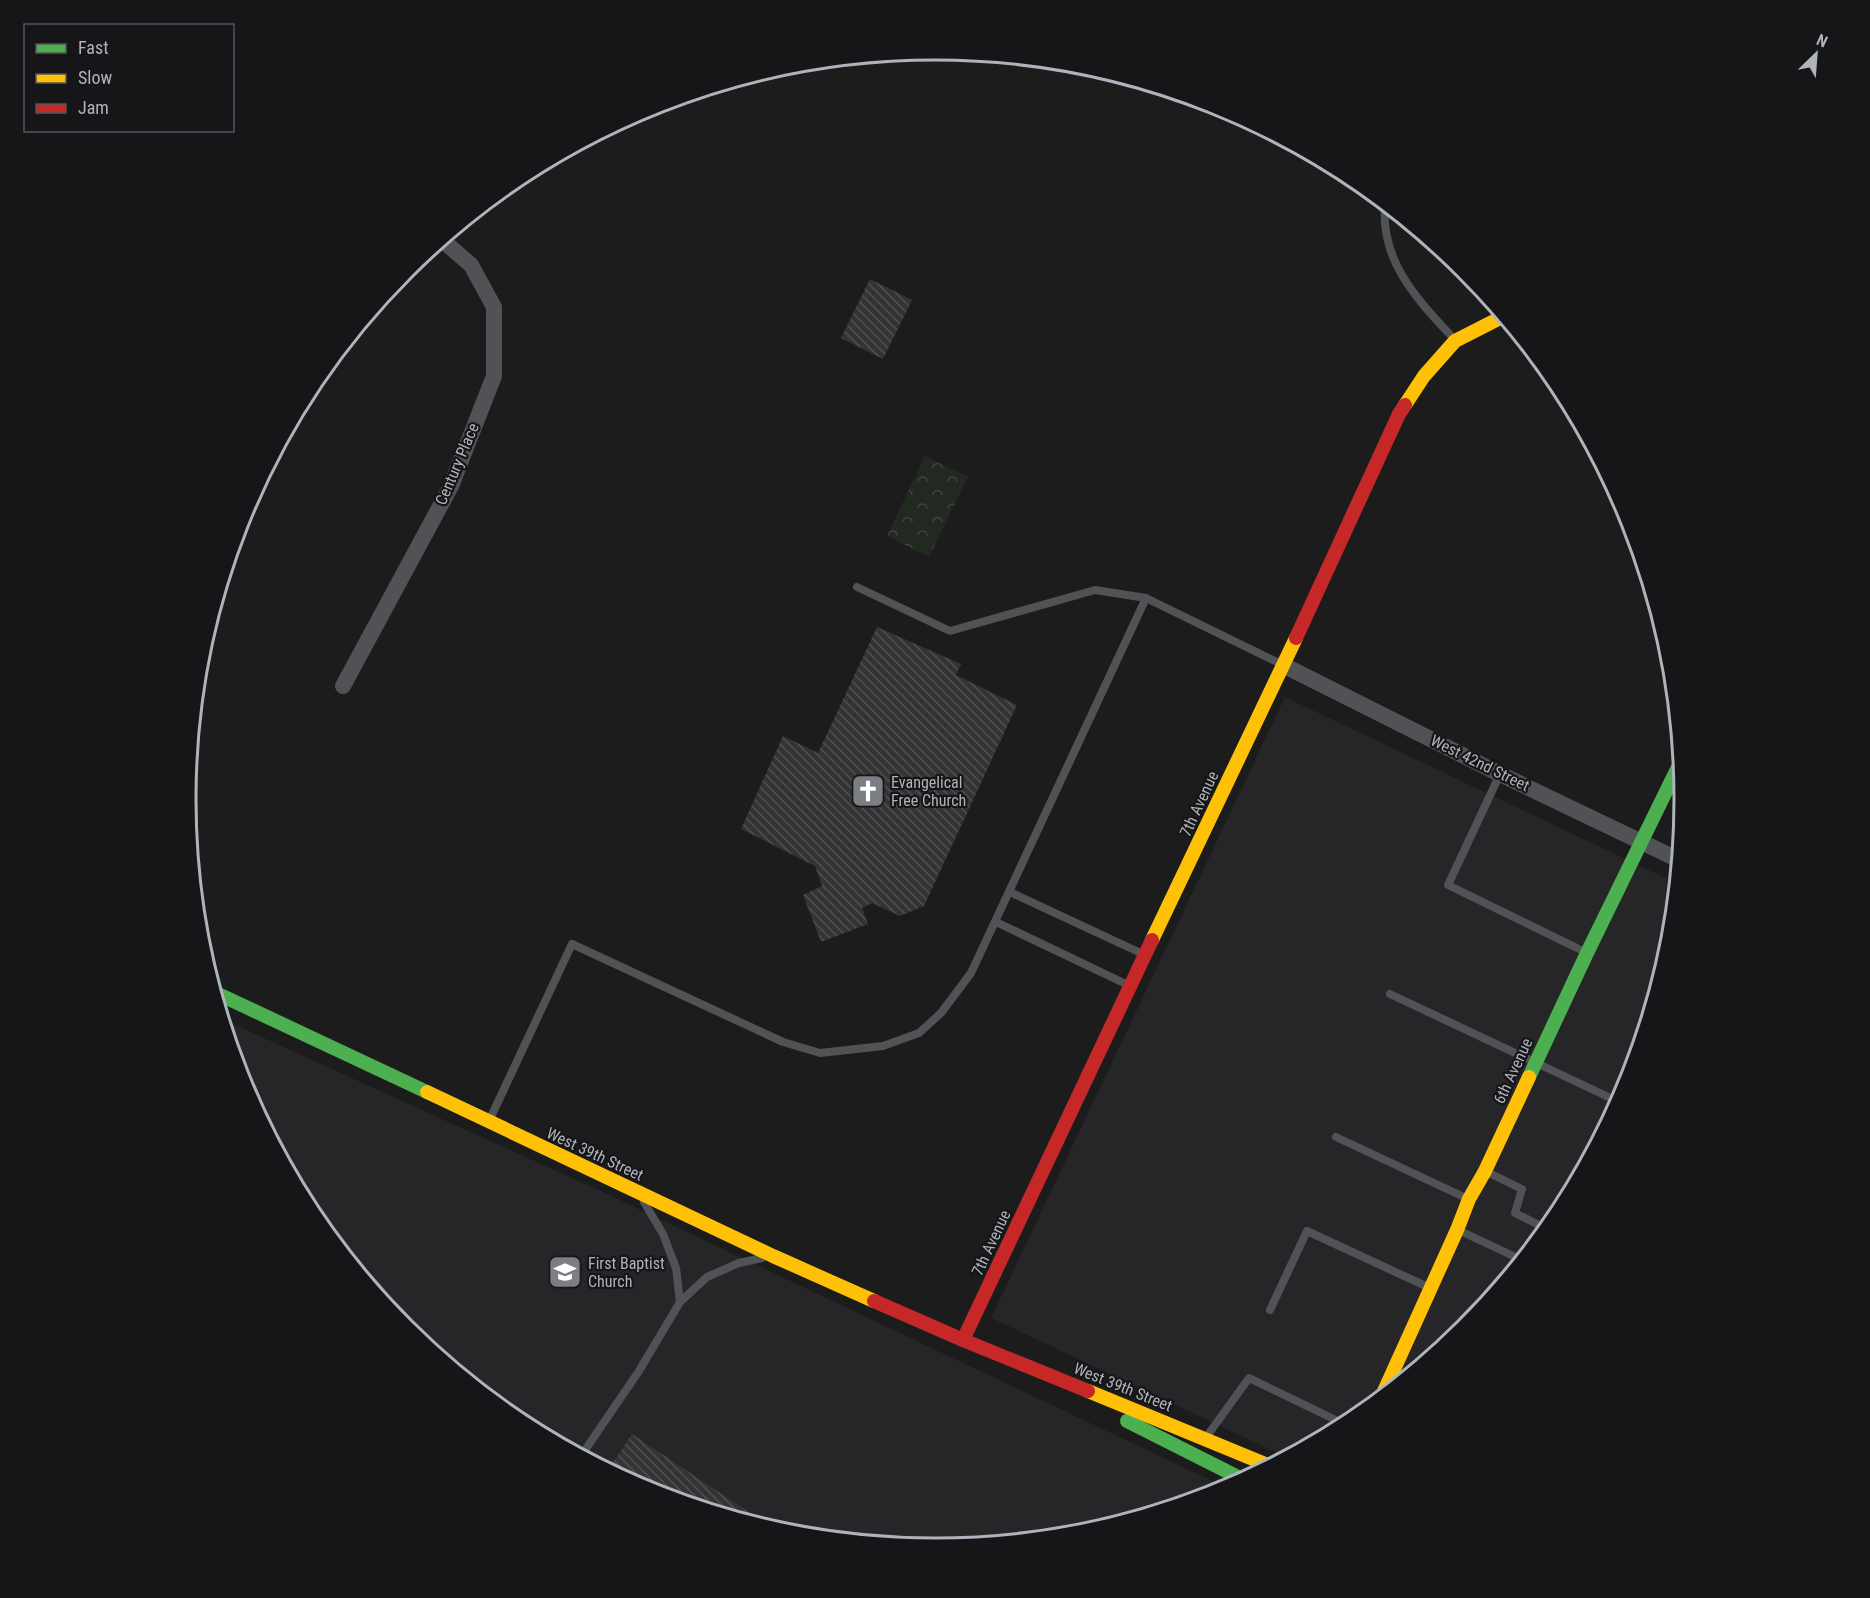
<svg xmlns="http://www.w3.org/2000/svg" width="1870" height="1598" font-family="'Roboto Condensed',sans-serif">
  <defs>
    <pattern id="forest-crowns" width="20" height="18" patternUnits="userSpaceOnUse" patternTransform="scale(1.5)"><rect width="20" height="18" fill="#222921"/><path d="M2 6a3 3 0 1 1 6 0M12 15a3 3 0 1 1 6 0" fill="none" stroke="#40463f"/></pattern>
    <pattern id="building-back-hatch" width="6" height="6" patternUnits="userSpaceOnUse" patternTransform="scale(1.5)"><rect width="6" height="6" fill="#343434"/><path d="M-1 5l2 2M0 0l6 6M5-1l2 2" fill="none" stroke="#4f4f4f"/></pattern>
  </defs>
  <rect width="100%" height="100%" fill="#1c1c1c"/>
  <g fill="#262628">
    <polygon points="1285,697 1676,883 1670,946 1627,1086 1558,1216 1465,1329 1351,1422 1286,1457 991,1318"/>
    <polygon points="222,1019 607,1194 1227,1488 1081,1534 935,1548 788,1534 648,1491 518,1422 405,1329 312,1215 242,1086"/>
  </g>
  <polygon fill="url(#forest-crowns)" points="925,456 968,477 929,557 887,536"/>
  <g fill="url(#building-back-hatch)">
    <polygon points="870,279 912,300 883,359 841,338"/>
    <polygon points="877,627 961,664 956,675 1017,705 924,906 900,916 872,903 862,908 868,924 821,942 803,895 822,886 815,866 741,829 783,736 818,753"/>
    <polygon points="632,1434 756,1517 751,1523 648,1491 608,1470"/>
  </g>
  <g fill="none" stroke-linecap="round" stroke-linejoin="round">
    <g stroke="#505255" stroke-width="8">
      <path d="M1385,203c-5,59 32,96 69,136"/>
      <polyline points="857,587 950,631 1095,590 1146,598 1281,664"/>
      <polyline points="1500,774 1448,885 1585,952"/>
      <polyline points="1010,892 1145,955"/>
      <polyline points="996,922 1128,985"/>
      <polyline points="1390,994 1619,1102"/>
      <polyline points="489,1121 572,944 783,1042 820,1053 883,1046 919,1033 941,1013 971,973 1146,598"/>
      <polyline points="1336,1137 1466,1198"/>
      <polyline points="1487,1172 1522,1189 1515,1213 1547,1229"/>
      <polyline points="644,1202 663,1234 676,1268 680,1302"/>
      <polyline points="1458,1230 1522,1260"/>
      <polyline points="1270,1310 1307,1231 1430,1288"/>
      <polyline points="1207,1436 1249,1378 1346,1425"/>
      <polyline points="581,1456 639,1371 680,1302 707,1277 739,1263 762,1258"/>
    </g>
    <g stroke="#505255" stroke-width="16">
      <polyline points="1283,665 1500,774 1679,860"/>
      <polyline points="343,686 451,486 494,376 494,307 471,265 441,239"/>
    </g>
    <g stroke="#4caf50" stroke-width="14">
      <polyline points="214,992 427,1092"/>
      <polyline points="1529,1077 1587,953 1681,761"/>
      <polyline points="1127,1421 1244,1480"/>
    </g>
    <g stroke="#ffc107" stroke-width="14">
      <polyline points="1405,405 1424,376 1455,341 1504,316"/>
      <polyline points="1152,940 1296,638"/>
      <polyline points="427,1092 773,1256 874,1301"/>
      <polyline points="1088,1391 1270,1466"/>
      <polyline points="1381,1398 1457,1230 1469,1199 1485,1171 1529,1077"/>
    </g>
    <g stroke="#c62828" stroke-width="14">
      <polyline points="1296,638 1399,414 1405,405"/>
      <polyline points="874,1301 963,1340 1088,1391"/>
      <polyline points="963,1340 1152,940"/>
    </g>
  </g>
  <defs>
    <symbol id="church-square" viewBox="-11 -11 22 22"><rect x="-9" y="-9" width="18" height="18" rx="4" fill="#7b7f84" stroke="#161618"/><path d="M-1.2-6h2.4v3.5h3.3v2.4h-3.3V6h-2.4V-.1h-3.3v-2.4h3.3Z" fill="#fff"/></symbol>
    <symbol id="school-square" viewBox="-11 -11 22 22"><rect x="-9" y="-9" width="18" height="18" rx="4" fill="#7b7f84" stroke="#161618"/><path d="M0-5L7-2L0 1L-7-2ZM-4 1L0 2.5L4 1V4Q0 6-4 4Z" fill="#fff"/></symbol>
  </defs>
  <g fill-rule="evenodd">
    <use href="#church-square" x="849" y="772" width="38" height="38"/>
    <use href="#school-square" x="546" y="1253" width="38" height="38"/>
  </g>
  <g text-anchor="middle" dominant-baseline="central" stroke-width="4.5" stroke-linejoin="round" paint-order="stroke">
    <g font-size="16" fill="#aeb4bc" stroke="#161618">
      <text transform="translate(457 464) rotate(-67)">Century Place</text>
      <text transform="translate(1480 763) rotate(26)">West 42nd Street</text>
      <text transform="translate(1199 804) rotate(-65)">7th Avenue</text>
      <text transform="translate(1513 1071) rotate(-65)">6th Avenue</text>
      <text transform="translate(595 1154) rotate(25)">West 39th Street</text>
      <text transform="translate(991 1243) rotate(-65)">7th Avenue</text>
      <text transform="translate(1123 1387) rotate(22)">West 39th Street</text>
    </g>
    <g font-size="16" fill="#aeb4bc" stroke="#161618" text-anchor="start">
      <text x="891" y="782">Evangelical<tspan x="891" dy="18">Free Church</tspan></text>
      <text x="588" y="1263">First Baptist<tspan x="588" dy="18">Church</tspan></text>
    </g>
  </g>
  <path d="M0 0H1870V1598H0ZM196 799a739 739 0 1 1 1478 0a739 739 0 1 1-1478 0Z" fill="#161618" fill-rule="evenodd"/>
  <path fill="none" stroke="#aeb4bc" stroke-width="3" d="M196 799a739 739 0 1 1 1478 0a739 739 0 1 1-1478 0Z"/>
  <rect x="24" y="24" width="210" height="108" fill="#161618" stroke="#53555a" stroke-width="1.5"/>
  <rect x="36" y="44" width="30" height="9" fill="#4caf50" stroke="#53555a" stroke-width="1.5"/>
  <text x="78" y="54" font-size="18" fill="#aeb4bc">Fast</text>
  <rect x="36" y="74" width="30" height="9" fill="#ffc107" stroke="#53555a" stroke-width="1.5"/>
  <text x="78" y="84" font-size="18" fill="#aeb4bc">Slow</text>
  <rect x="36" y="104" width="30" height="9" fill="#c62828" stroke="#53555a" stroke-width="1.5"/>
  <text x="78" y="114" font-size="18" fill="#aeb4bc">Jam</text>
  <g transform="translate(1816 54) rotate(25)" stroke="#161618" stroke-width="4.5" paint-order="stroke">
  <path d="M0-4.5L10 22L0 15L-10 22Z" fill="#aeb4bc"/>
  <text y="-9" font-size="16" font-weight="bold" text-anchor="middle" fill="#aeb4bc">N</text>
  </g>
</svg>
